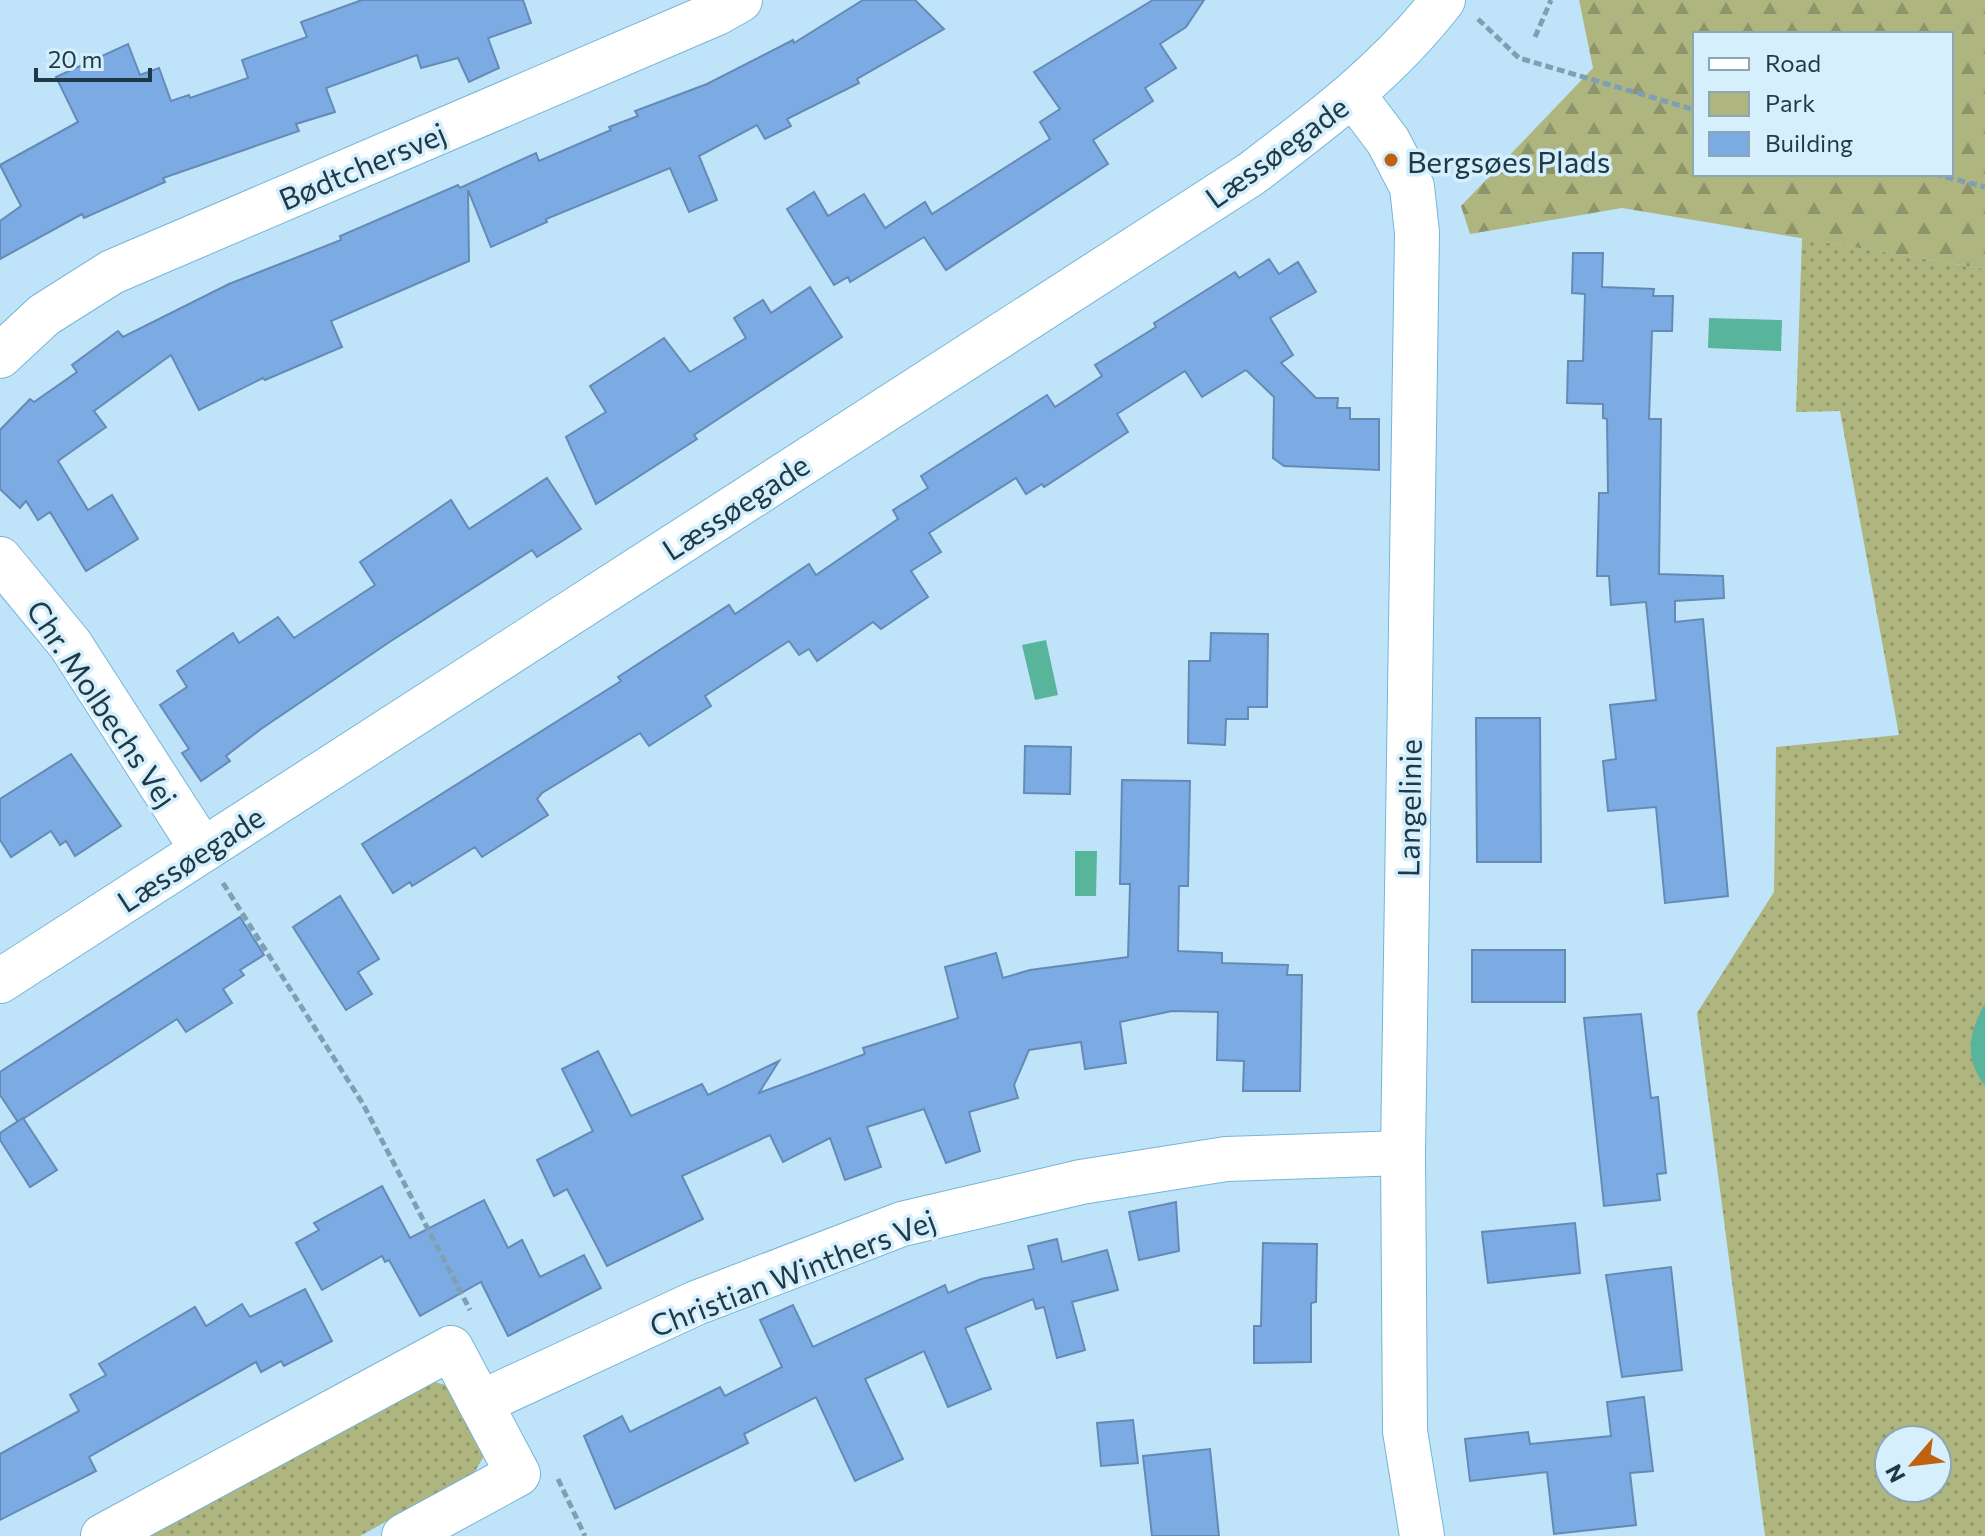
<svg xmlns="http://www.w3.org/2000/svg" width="1985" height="1536" font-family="Commissioner,sans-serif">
  <defs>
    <pattern id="green-dots" width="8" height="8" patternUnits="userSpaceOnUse" patternTransform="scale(2)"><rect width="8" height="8" fill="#afb57f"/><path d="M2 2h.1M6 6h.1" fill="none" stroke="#8e946a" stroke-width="1.8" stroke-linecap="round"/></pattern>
    <pattern id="forest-firs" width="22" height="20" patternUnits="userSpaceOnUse" patternTransform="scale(2)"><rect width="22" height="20" fill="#afb57f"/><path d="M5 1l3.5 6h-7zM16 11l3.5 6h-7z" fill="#8e946a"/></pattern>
  </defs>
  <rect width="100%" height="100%" fill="#bfe4f9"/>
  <g fill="url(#green-dots)" fill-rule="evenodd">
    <path d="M1802,238l183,31v1267h-220l-68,-523 77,-121 2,-145 123,-12 -59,-324 -44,1zM1889,1440h48v48h-48z"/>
    <polygon points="428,1380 449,1386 484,1456 474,1473 360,1536 141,1536"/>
  </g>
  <path fill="url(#forest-firs)" fill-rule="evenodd" d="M1579,0h406v269l-363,-61 -152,26 -9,-28 132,-138zM1695,34h256v140h-256z"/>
  <g fill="#58b49b">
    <polygon points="1709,318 1782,320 1781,351 1708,348"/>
    <polygon points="1046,640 1058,695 1035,700 1022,645"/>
    <polygon points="1075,851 1097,851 1096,896 1075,896"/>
    <path d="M1985,1003v83c-22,-29 -16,-53 0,-83z"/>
  </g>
  <g fill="#7cabe3" stroke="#648ab6" stroke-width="2">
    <polygon points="362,0 523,0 531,23 488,38 499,68 469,82 458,58 421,68 417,55 326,88 335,112 296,124 299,131 163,178 165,182 84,218 82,214 0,259 0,221 21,206 0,165 78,122 56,77 128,44 140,75 159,68 171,101 189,95 190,98 248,78 242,60 307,37 301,22"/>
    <polygon points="863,0 915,0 944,29 857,79 859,83 787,119 791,126 765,139 757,125 699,156 717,200 689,212 670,168 546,219 547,222 491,247 468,190 469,261 331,321 342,347 265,380 263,378 199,410 171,355 94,411 106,427 58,461 88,510 112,495 138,539 86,571 50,512 38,520 26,501 20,508 0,489 0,430 30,399 34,402 77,372 72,365 118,331 123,337 229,284 341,240 340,236 458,185 460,188 536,153 539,161 611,130 609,127 638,116 635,111 707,84 793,40 794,43"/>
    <polygon points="1153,0 1204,0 1186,27 1160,44 1176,68 1145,88 1153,101 1093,140 1108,164 946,270 924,237 850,282 848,277 834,285 787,209 814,192 828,216 864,194 885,228 925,202 932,214 1050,139 1040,122 1060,109 1034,72"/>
    <polygon points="1573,253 1603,253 1602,287 1654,289 1653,296 1673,296 1672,331 1652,331 1649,419 1661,419 1659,574 1723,576 1724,598 1675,601 1675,622 1703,619 1728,896 1665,903 1656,807 1608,811 1603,761 1616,759 1610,705 1656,700 1646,602 1611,605 1609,576 1597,576 1599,493 1608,493 1607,419 1603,418 1603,404 1567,403 1568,361 1583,361 1585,294 1572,293"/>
    <polygon points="1269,259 1279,274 1298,262 1316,292 1270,318 1293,355 1281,363 1316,398 1338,398 1337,408 1350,408 1350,419 1379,419 1379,470 1284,466 1273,458 1274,397 1246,370 1202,397 1185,371 1117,414 1128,432 1044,487 1042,484 1026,494 1016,478 929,533 941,552 911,571 928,597 881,629 873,622 817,661 809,649 799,655 789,641 705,696 711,706 649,746 640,733 542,793 537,799 548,815 482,857 475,847 412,886 410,882 393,893 362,844 621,681 618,677 729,605 735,614 809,564 816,575 898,519 893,510 928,488 921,476 1047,395 1055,407 1102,376 1095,365 1156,327 1154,323 1235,272 1239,278"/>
    <polygon points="810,287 842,337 694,435 697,439 596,504 566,437 606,412 590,386 664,338 690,372 746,338 734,318 763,300 771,313"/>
    <polygon points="547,478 581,529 537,557 532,550 391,641 261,729 226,756 230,761 201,781 182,753 189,749 160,705 187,687 177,671 233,633 239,643 278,617 294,638 375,585 360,562 451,500 469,529"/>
    <polygon points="1211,633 1268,634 1267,707 1248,707 1248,719 1226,719 1225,745 1188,743 1189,661 1210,661"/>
    <polygon points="1476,718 1540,718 1541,862 1477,862"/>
    <polygon points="1025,746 1071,747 1070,794 1024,793"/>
    <polygon points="71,754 121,826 75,856 66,841 60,845 51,831 11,857 0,840 0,799"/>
    <polygon points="1122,780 1190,781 1188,886 1179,886 1178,951 1222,953 1222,963 1288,965 1287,975 1302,975 1300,1091 1243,1091 1244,1061 1217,1060 1218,1012 1172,1011 1120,1022 1126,1063 1085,1069 1081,1042 1029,1050 1014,1085 1018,1098 969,1112 980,1151 946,1163 924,1109 867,1127 881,1167 845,1180 830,1138 783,1162 770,1135 682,1176 703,1219 607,1266 567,1189 554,1196 537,1160 593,1131 562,1069 598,1051 631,1116 702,1084 708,1095 779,1061 759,1093 865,1054 863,1048 958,1018 945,967 996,953 1003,978 1030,970 1128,957 1130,884 1120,884"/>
    <polygon points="340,896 379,959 358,972 372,994 346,1010 293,927"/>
    <polygon points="240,917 264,955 240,970 244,975 223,989 232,1003 186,1032 177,1019 18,1122 0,1095 0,1072"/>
    <rect x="1472" y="950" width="93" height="52"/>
    <polygon points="1641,1014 1651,1098 1658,1097 1666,1173 1657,1174 1660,1200 1604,1206 1584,1018"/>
    <polygon points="23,1118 57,1170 30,1187 0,1140 0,1133"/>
    <polygon points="382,1186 410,1238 484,1200 508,1248 522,1240 540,1277 584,1255 601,1288 508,1336 481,1282 420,1316 389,1260 385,1262 382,1256 322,1290 296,1243 319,1230 314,1223"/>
    <polygon points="1176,1202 1179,1251 1139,1260 1129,1212"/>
    <polygon points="1575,1223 1580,1273 1488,1283 1482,1232"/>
    <polygon points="1057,1239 1062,1262 1107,1250 1118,1290 1072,1302 1085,1350 1057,1358 1044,1307 1036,1309 1033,1299 965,1328 991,1389 948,1407 924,1351 865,1379 903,1459 855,1481 816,1397 744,1434 748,1443 615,1509 584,1436 622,1416 630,1432 720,1387 725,1396 782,1367 760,1320 793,1305 813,1347 945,1285 948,1293 981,1279 1034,1269 1028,1246"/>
    <polygon points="1263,1243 1317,1244 1316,1302 1311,1303 1311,1362 1254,1363 1254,1326 1261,1326"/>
    <polygon points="1671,1267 1682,1370 1622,1377 1606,1275"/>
    <polygon points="305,1289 332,1341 284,1366 281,1361 261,1372 256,1362 89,1457 96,1471 0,1520 0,1454 79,1411 70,1395 106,1375 99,1364 195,1307 206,1326 242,1304 250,1317"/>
    <polygon points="1644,1397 1653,1471 1630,1473 1636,1525 1554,1534 1547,1472 1470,1481 1465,1439 1528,1432 1530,1444 1611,1436 1607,1402"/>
    <polygon points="1133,1420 1138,1463 1101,1466 1097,1423"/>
    <polygon points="1210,1449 1219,1536 1152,1536 1143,1456"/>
  </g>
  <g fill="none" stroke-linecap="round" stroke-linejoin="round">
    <defs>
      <g id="minor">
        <polyline points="1354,96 1388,141 1412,187 1417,233 1403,1153 1405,1431 1422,1536"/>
        <polyline points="0,356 44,315 112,272 717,13 740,0"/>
        <polyline points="0,559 70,644 202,849"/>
        <path d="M0,981l1251,-807c70,-53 138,-104 192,-174"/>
        <polyline points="480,1403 696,1303 902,1224 1081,1182 1226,1159 1403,1153"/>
        <polyline points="103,1536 451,1348 518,1474 404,1536"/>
      </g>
    </defs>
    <use href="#minor" stroke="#76b5d6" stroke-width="46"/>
    <g stroke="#7fa0b2" stroke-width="5" stroke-dasharray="8 4" stroke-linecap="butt">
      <polyline points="1478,19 1519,58 1695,110"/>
      <polyline points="1535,37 1551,0"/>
      <polyline points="1934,174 1985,187"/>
      <polyline points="223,883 363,1104 470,1310"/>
      <polyline points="558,1479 585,1536"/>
    </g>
    <use href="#minor" stroke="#fff" stroke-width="44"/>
  </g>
  <circle fill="#be6111" stroke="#d6effd" stroke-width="3" cx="1391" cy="160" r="8"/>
  <g text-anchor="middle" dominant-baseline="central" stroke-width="7" stroke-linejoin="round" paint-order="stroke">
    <g font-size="30" fill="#1f3947" stroke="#d6effd">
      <text transform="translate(1276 151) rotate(-36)">Læssøegade</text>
      <text transform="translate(362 165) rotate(-23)">Bødtchersvej</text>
      <text transform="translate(735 506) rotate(-33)">Læssøegade</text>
      <text transform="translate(103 703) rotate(56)">Chr. Molbechs Vej</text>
      <text transform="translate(1408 808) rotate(-89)">Langelinie</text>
      <text transform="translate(190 858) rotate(-33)">Læssøegade</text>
      <text transform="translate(792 1272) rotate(-21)">Christian Winthers Vej</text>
    </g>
    <g font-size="30" fill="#1f3947" stroke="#d6effd" text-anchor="start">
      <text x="1407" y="160">Bergsøes Plads</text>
    </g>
  </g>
  <rect x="1693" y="32" width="260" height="144" fill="#d6effd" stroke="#8da6b4" stroke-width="2"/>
  <rect x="1709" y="58" width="40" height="12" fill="#ffffff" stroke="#8da6b4" stroke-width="2"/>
  <text x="1765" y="72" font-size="24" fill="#1f3947">Road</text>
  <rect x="1709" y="92" width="40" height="24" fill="#afb57f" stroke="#8da6b4" stroke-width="2"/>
  <text x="1765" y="112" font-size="24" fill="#1f3947">Park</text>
  <rect x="1709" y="132" width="40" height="24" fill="#7cabe3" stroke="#8da6b4" stroke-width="2"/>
  <text x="1765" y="152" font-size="24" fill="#1f3947">Building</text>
  <g transform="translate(1913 1464) rotate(242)"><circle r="38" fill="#d6effd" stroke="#8da6b4" stroke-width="2"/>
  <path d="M0-6L14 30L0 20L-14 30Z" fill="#be6111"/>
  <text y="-12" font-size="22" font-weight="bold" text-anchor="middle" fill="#1f3947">N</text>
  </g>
  <path d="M36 68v12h114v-12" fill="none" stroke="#1f3947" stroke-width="4"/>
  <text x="48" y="68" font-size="24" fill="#1f3947" stroke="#d6effd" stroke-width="6" paint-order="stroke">20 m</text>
</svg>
